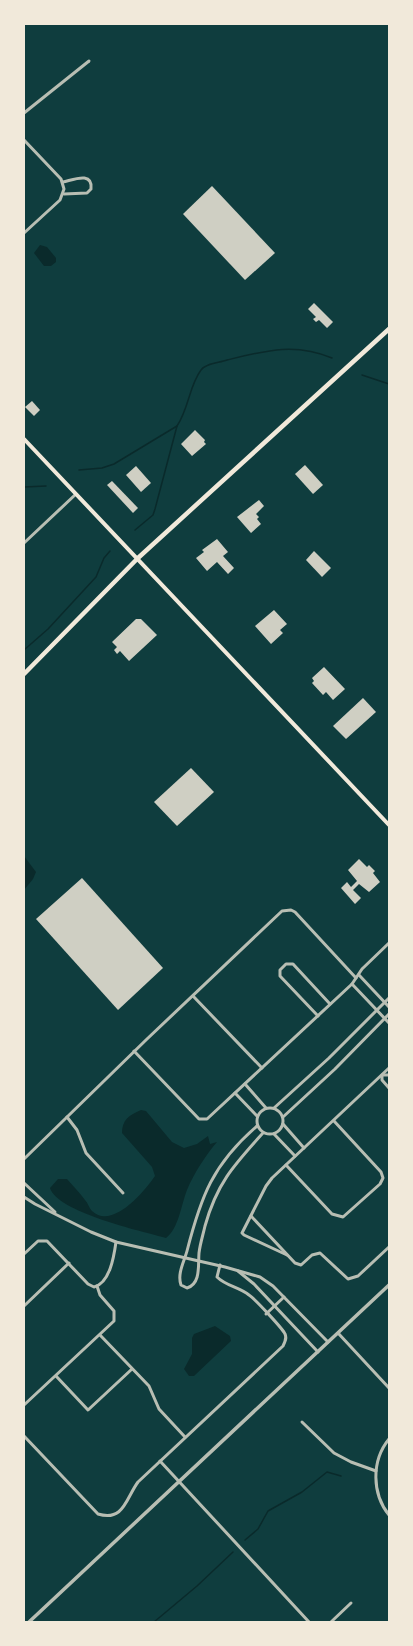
<svg xmlns="http://www.w3.org/2000/svg" width="413" height="1646" font-family="'Work Sans',sans-serif">
  <rect width="100%" height="100%" fill="#0f3d3e"/>
  <g fill="#0a2a2b">
    <polygon points="40,245 47,247 56,258 56,262 51,266 44,266 34,253"/>
    <polygon points="24,856 36,872 33,879 24,890"/>
    <path d="M141,1110l5,1 26,31 12,6 13,-4 11,-8 2,8 7,-2c-11,13 -23,31 -30,48 -6,15 -8,38 -21,48 -25,-7 -109,-26 -116,-50l8,-9h9c6,7 13,14 18,21 3,3 4,8 7,11 20,19 52,-19 63,-35l-3,-9 -30,-34c0,-13 7,-18 19,-23z"/>
    <polygon points="215,1326 230,1336 231,1341 194,1376 189,1376 184,1369 192,1354 192,1338 194,1334"/>
  </g>
  <g fill="none" stroke-linecap="round" stroke-linejoin="round">
    <g stroke="#0a2a2b" stroke-width="1.5">
      <polyline points="362,375 389,384"/>
      <polyline points="79,470 102,468 114,464 177,426"/>
      <polyline points="24,487 46,486"/>
      <path d="M135,530l18,-15 2,-6 22,-83c12,-18 12,-40 24,-56 5,-7 18,-7 26,-10 37,-9 67,-18 105,-2"/>
      <polyline points="24,650 48,629 96,577 104,558 110,551"/>
      <polyline points="245,1540 258,1529 268,1511 302,1492 327,1472 341,1476"/>
      <polyline points="154,1622 197,1586 233,1552"/>
    </g>
  </g>
  <g fill="#cfcfc3">
    <polygon points="212,186 275,253 245,280 183,214"/>
    <polygon points="314,303 333,322 327,328 319,320 316,322 313,319 316,317 308,309"/>
    <polygon points="32,401 40,410 34,416 25,407"/>
    <polygon points="195,430 205,440 204,442 206,444 192,456 181,444"/>
    <polygon points="305,465 323,485 313,494 295,474"/>
    <polygon points="136,466 151,483 141,492 126,475"/>
    <polygon points="112,481 138,508 133,513 107,485"/>
    <polygon points="259,500 264,506 256,514 259,517 257,519 261,524 251,533 237,517"/>
    <polygon points="217,539 228,552 223,556 234,568 228,574 217,562 207,571 196,558 204,552 202,550"/>
    <polygon points="314,551 331,568 322,577 306,560"/>
    <polygon points="274,610 287,624 280,630 283,633 271,644 255,626"/>
    <polygon points="136,619 141,619 157,635 129,661 120,651 117,654 114,650 117,647 112,642"/>
    <polygon points="324,667 345,689 333,700 326,692 323,695 312,683 314,681 312,678"/>
    <polygon points="363,698 376,712 346,739 333,726"/>
    <polygon points="191,768 214,792 177,826 154,802"/>
    <polygon points="359,859 367,867 369,865 375,871 373,873 380,882 369,892 359,884 353,890 361,898 355,904 341,888 347,882 351,887 357,881 348,870"/>
    <polygon points="82,878 163,968 118,1010 36,919"/>
  </g>
  <g fill="none" stroke-linecap="round" stroke-linejoin="round">
    <g stroke="#b8beb3" stroke-width="3">
      <polyline points="24,113 89,61"/>
      <polyline points="24,140 61,179 64,189 60,200 24,233"/>
      <path d="M63,182c10,-2 30,-11 28,7l-4,4 -23,1"/>
      <polyline points="24,543 76,494"/>
      <polyline points="359,975 389,1007"/>
      <polyline points="352,984 389,1023"/>
      <polyline points="193,996 262,1068"/>
      <polyline points="318,1016 280,976 280,970 286,964 293,964 330,1004"/>
      <polyline points="134,1051 199,1119 207,1119 352,984 362,969 389,943"/>
      <polyline points="389,1075 382,1075 382,1080 389,1088"/>
      <polyline points="245,1084 266,1108"/>
      <polyline points="235,1093 257,1116"/>
      <circle cx="270" cy="1121" r="13"/>
      <polyline points="274,1108 329,1058 389,998"/>
      <polyline points="67,1117 77,1130 86,1153 123,1193"/>
      <polyline points="283,1117 335,1069 389,1014"/>
      <polyline points="283,1124 304,1148"/>
      <path d="M257,1126c-44,38 -56,70 -70,125 -3,11 -10,23 -6,34l6,3c14,-4 11,-23 12,-35 1,-9 4,-18 6,-27 12,-43 29,-61 58,-93"/>
      <polyline points="274,1134 295,1156"/>
      <polyline points="24,1159 147,1039 282,911 291,910 295,912 356,978"/>
      <polyline points="286,1165 332,1214 343,1217 380,1184 383,1178 381,1172 334,1121"/>
      <polyline points="24,1183 55,1212"/>
      <polyline points="24,1197 35,1204 91,1232 116,1242 225,1267 260,1277 273,1286 328,1342"/>
      <polyline points="251,1216 295,1263 301,1265 312,1255 320,1253 348,1279 358,1276 389,1247"/>
      <path d="M24,1254l14,-13h9l41,43 6,3c16,-4 20,-31 22,-45"/>
      <polyline points="287,1255 244,1235 242,1233 266,1186 272,1178 389,1068"/>
      <polyline points="238,1271 254,1284 318,1352"/>
      <polyline points="24,1306 69,1263"/>
      <polyline points="266,1314 284,1297"/>
      <polyline points="338,1333 389,1388"/>
      <polyline points="100,1335 149,1386 159,1409 185,1437"/>
      <polyline points="56,1376 88,1410 132,1369"/>
      <polyline points="24,1405 114,1321 114,1311 100,1295 97,1286"/>
      <polyline points="302,1422 334,1453 351,1462 376,1471"/>
      <path d="M24,1436l74,78c26,8 28,-16 40,-32l145,-136c2,-4 4,-8 2,-12 -2,-5 -30,-35 -36,-39 -10,-8 -23,-9 -32,-18l3,-12"/>
      <path d="M389,1439c-18,22 -17,55 0,76"/>
      <polyline points="160,1461 309,1622"/>
      <polyline points="331,1622 351,1603"/>
    </g>
    <polyline stroke="#b8beb3" stroke-width="3.5" points="29,1622 389,1285"/>
    <polyline stroke="#f1e9da" stroke-width="4" points="24,439 389,825"/>
    <polyline stroke="#f1e9da" stroke-width="4.5" points="24,674 138,558 389,329"/>
  </g>
  <rect width="413" height="1646" fill="none" stroke="#f1e9da" stroke-width="50"/>
</svg>
